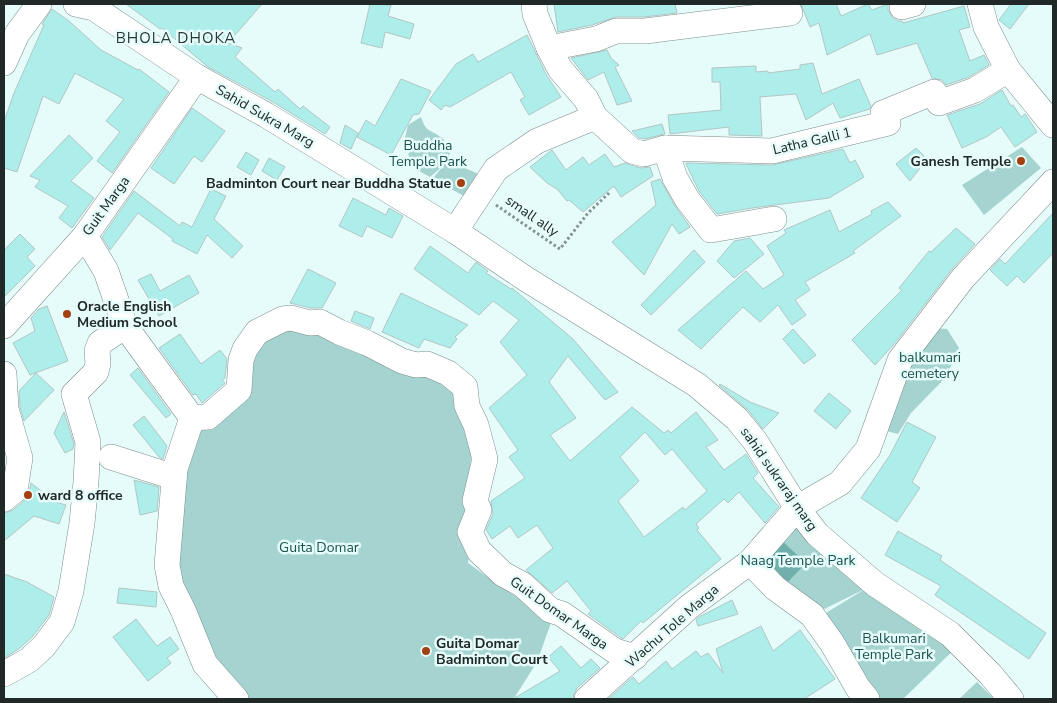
<svg xmlns="http://www.w3.org/2000/svg" width="1057" height="703" font-family="'Nunito Sans',sans-serif">
  <rect width="100%" height="100%" fill="#e6fcfa"/>
  <g fill="#a5d3d0">
    <path d="M421,117c6,18 10,11 22,22 3,3 5,10 7,14l-4,9 2,-1 38,16 -16,22 -38,-20 12,-14 -14,12 -22,-12 1,-19 -4,-8 3,-13z"/>
    <polygon points="1022,147 1041,168 984,215 962,185"/>
    <polygon points="294,323 461,389 472,438 469,496 465,504 464,534 471,543 468,563 500,586 552,620 537,662 515,697 511,699 244,699 221,679 174,577 191,433 221,407 254,343"/>
    <polygon points="932,328 947,329 959,348 946,377 911,413 898,434 883,430 893,396"/>
    <polygon points="795,511 961,643 903,699 878,699 821,616 865,589 812,615 752,563"/>
    <polygon points="977,682 994,699 959,699"/>
  </g>
  <polygon fill="#70b0ac" points="781,540 806,563 787,583 763,557"/>
  <g fill="#adeeea" stroke="#b2c6c5" fill-rule="evenodd">
    <polygon points="126,4 262,4 228,43 242,48 235,57 275,92 278,89 300,109 303,106 330,127 325,134 273,102 208,67 162,28 160,29"/>
    <polygon points="370,4 391,5 388,16 414,24 410,39 385,32 382,48 361,43"/>
    <polygon points="554,4 675,4 677,13 644,17 616,17 592,25 558,32"/>
    <polygon points="801,4 836,4 841,16 868,4 872,10 888,4 888,10 892,17 898,21 902,21 903,23 964,6 970,27 959,30 970,61 984,55 989,65 969,77 946,85 942,80 932,78 917,43 877,55 870,34 827,55 819,23 810,27"/>
    <polygon points="1011,4 1029,4 1010,29 999,20"/>
    <polygon points="52,9 69,21 101,50 138,70 139,69 169,92 112,173 97,161 120,132 106,121 124,99 75,73 59,104 43,96 17,172 4,168 4,122 14,93 44,25 42,24"/>
    <polygon points="527,35 547,76 561,97 529,115 520,100 525,97 511,72 450,107 445,105 441,110 429,100 456,64 473,54 478,62"/>
    <polygon points="607,50 611,58 619,65 615,67 632,101 617,105 604,72 588,80 571,58"/>
    <polygon points="813,63 822,94 859,79 871,106 870,109 840,118 833,103 806,120 796,94 760,97 762,136 729,135 729,127 670,134 668,115 721,110 720,82 712,82 712,68 756,66 756,72 768,71 768,73 800,69 800,65"/>
    <polygon points="401,79 431,91 419,114 413,115 391,155 357,137 366,120 375,126"/>
    <polygon points="1002,90 1011,106 1013,105 1021,117 1025,114 1037,132 1015,147 1001,127 986,137 962,148 947,115 980,104"/>
    <polygon points="192,108 225,131 202,162 194,156 174,184 151,168"/>
    <polygon points="662,124 665,134 644,139 639,138 632,131"/>
    <polygon points="345,125 358,133 351,149 340,143"/>
    <polygon points="69,135 93,158 71,181 94,198 72,228 59,218 68,206 35,187 40,180 30,176"/>
    <polygon points="916,148 927,159 910,181 896,164"/>
    <polygon points="843,149 850,163 855,160 864,177 829,198 752,208 717,214 699,191 686,164 686,163 772,165"/>
    <polygon points="552,150 566,170 583,157 589,165 605,154 614,167 625,163 641,168 650,167 653,176 621,197 614,186 583,212 569,200 567,201 557,189 547,183 530,167"/>
    <polygon points="246,152 259,160 251,175 237,167"/>
    <polygon points="269,158 285,167 277,180 262,171"/>
    <polygon points="660,179 675,206 690,227 679,234 672,224 644,275 612,242 656,205 651,182"/>
    <polygon points="211,189 226,196 214,219 243,246 232,258 207,235 197,254 172,241 173,239 138,213 110,250 102,237 134,191 180,226 182,222 192,227"/>
    <polygon points="353,198 386,215 389,208 403,216 392,238 367,226 362,237 339,226"/>
    <polygon points="888,202 901,216 853,251 855,253 805,282 810,290 795,300 806,315 792,325 778,305 760,322 743,307 701,349 678,330 746,271 763,289 784,275 767,246 786,233 784,230 830,210 839,232 872,214 871,211"/>
    <polygon points="1053,213 1053,253 1024,283 1017,276 1007,286 990,270 1000,259 1005,264"/>
    <polygon points="956,228 975,244 952,269 895,343 875,365 852,340 902,290 899,288 929,251 931,252"/>
    <polygon points="20,234 35,249 27,257 35,266 4,297 4,250"/>
    <polygon points="750,238 764,254 734,278 717,261 734,241"/>
    <path d="M430,246l38,27 8,-11 12,9 -2,2 25,16 1,-1 61,51 45,53 -13,8 -37,-44 -19,26 27,36 -26,17 20,26 62,-54 32,26 4,-3 3,3 25,-21 22,28 -12,7 18,23 22,-16 12,19 -5,5 26,29 -14,16 -26,-31 -11,11 -4,-4 -28,25 3,4 -2,2 24,29 -78,64 -2,-2 -18,18 -35,-25 3,-3 -24,-30 -15,12 -26,-23 27,-22 -16,-23 -19,13 -8,-12 -18,13 -6,-9 7,-16 -2,-13 34,-23 -16,-21 9,-7 -29,-42 38,-33 -27,-33 19,-22 -26,-19 -14,14 -65,-46zM645,432l20,23 7,-6 35,42 -22,19 -2,-3 -39,30 -26,-36 21,-20 -19,-24z"/>
    <polygon points="694,250 705,262 651,315 641,305"/>
    <polygon points="308,269 336,283 322,308 311,308 290,303"/>
    <polygon points="151,274 160,291 189,275 199,293 159,316 138,280"/>
    <polygon points="401,293 468,325 455,337 457,339 450,348 424,339 419,348 382,332"/>
    <polygon points="47,306 68,361 30,375 13,343 35,331 31,318 39,309"/>
    <polygon points="355,311 374,318 370,329 351,321"/>
    <polygon points="793,329 816,355 804,364 783,339"/>
    <polygon points="180,334 201,364 220,350 227,359 225,378 222,380 225,383 202,403 196,394 193,395 159,348"/>
    <polygon points="138,368 171,414 166,418 130,375"/>
    <polygon points="36,373 54,390 24,421 20,407 19,391"/>
    <polygon points="720,384 750,402 779,413 763,429 748,410 719,385"/>
    <polygon points="829,393 851,411 836,429 814,411"/>
    <polygon points="64,412 74,444 73,449 65,453 54,433"/>
    <polygon points="144,416 167,446 163,459 159,457 133,425"/>
    <polygon points="907,422 936,437 912,482 920,488 897,522 861,498 890,455"/>
    <polygon points="134,480 159,487 157,511 140,515"/>
    <polygon points="31,483 55,502 66,505 59,524 34,516 4,541 4,513 13,510 24,501 29,493"/>
    <polygon points="898,531 942,556 940,560 1046,633 1029,659 935,595 941,586 885,555"/>
    <polygon points="4,574 27,582 54,597 49,615 33,636 20,648 4,658"/>
    <polygon points="119,588 157,592 156,607 117,603"/>
    <polygon points="732,600 738,614 698,626 696,620 699,617"/>
    <polygon points="136,619 157,646 170,637 179,649 167,658 171,663 148,681 113,637"/>
    <polygon points="761,626 773,651 800,630 835,679 804,699 608,699 633,677 639,684 666,661 672,669 696,651 701,657 708,653 723,673 716,649"/>
    <polygon points="561,646 581,668 591,659 600,668 577,688 574,694 573,699 513,699 560,671 548,657"/>
  </g>
  <g fill="none" stroke-linecap="round" stroke-linejoin="round">
    <defs>
      <g id="minor">
        <polyline points="76,4 94,8 197,77 266,115 455,231 526,279 697,385 737,419 755,441 797,508 817,534 875,584 950,634 990,674 1011,699"/>
        <polyline points="980,4 986,27 1008,70 1053,125"/>
        <polyline points="902,7 913,4"/>
        <polyline points="549,48 596,39 616,31 645,31 790,13"/>
        <polyline points="4,63 17,34 39,4"/>
        <polyline points="595,117 632,151 644,154 665,148 772,151 888,123 883,113 934,92 939,103 975,90 1008,70"/>
        <polyline points="665,148 675,178 687,199 711,230 774,219"/>
        <polyline points="455,231 496,169 537,141 595,117 586,99 560,69 549,48 535,14 534,4"/>
        <polyline points="85,236 106,271 125,326 192,418"/>
        <polyline points="4,326 85,236 197,77"/>
        <polyline points="4,374 6,409 20,458 15,490 4,499"/>
        <polyline points="111,457 174,477"/>
        <polyline points="750,562 775,588 812,615 832,643 858,688 867,699"/>
        <polyline points="4,674 29,660 44,646 62,622 71,591 82,523 86,482 88,442 74,394 96,372 98,363 97,351 100,343 125,326"/>
        <polyline points="236,699 205,664 183,610 171,586 167,565 175,469 192,418 208,417 239,390 241,360 245,349 257,332 283,319 291,318 310,323 320,322 339,332 367,343 402,361 416,365 427,364 448,373 465,387 467,406 476,425 485,459 475,501 479,510 470,532 479,551 503,574 523,585 550,610 562,614 615,651 635,657"/>
        <polyline points="587,699 690,606 750,562 797,508 840,483 868,449 900,360 963,278 1053,182"/>
      </g>
    </defs>
    <use href="#minor" stroke="#7b8e8c" stroke-width="26"/>
    <polyline stroke="#859492" stroke-width="3" stroke-dasharray="2.5 2.5" stroke-linecap="butt" points="496,205 560,249 588,213 609,193"/>
    <use href="#minor" stroke="#fff" stroke-width="25"/>
  </g>
  <g fill="#a43f10" stroke="#e6fcfa" stroke-width="2">
    <circle cx="1021" cy="161" r="5"/>
    <circle cx="461" cy="183" r="5"/>
    <circle cx="67" cy="314" r="5"/>
    <circle cx="28" cy="495" r="5"/>
    <circle cx="426" cy="651" r="5"/>
  </g>
  <g text-anchor="middle" dominant-baseline="central" stroke-width="5" stroke-linejoin="round" paint-order="stroke">
    <g font-size="14" fill="#212928" stroke="#e6fcfa">
      <text transform="translate(265 116) rotate(30)">Sahid Sukra Marg</text>
      <text transform="translate(812 141) rotate(-13)">Latha Galli 1</text>
      <text transform="translate(106 206) rotate(-54)">Guit Marga</text>
      <text transform="translate(532 216) rotate(35)">small ally</text>
      <text transform="translate(779 479) rotate(55)">sahid sukraraj marg</text>
      <text transform="translate(559 613) rotate(35)">Guit Domar Marga</text>
      <text transform="translate(672 626) rotate(-41)">Wachu Tole Marga</text>
    </g>
    <g font-size="14" fill="#1a524f" stroke="#e6fcfa">
      <text x="428" y="145">Buddha<tspan x="428" dy="16">Temple Park</tspan></text>
      <text x="930" y="357">balkumari<tspan x="930" dy="16">cemetery</tspan></text>
      <text x="319" y="547">Guita Domar</text>
      <text x="798" y="560">Naag Temple Park</text>
      <text x="894" y="638">Balkumari<tspan x="894" dy="16">Temple Park</tspan></text>
    </g>
    <g font-size="14" font-weight="bold" fill="#212928" stroke="#e6fcfa" text-anchor="start">
      <text x="1011" y="161" text-anchor="end">Ganesh Temple</text>
      <text x="451" y="183" text-anchor="end">Badminton Court near Buddha Statue</text>
      <text x="77" y="306">Oracle English<tspan x="77" dy="16">Medium School</tspan></text>
      <text x="38" y="495">ward 8 office</text>
      <text x="436" y="643">Guita Domar<tspan x="436" dy="16">Badminton Court</tspan></text>
    </g>
    <g font-size="15" letter-spacing="1" fill="#283938" stroke="#e6fcfa">
      <text x="176" y="38">BHOLA DHOKA</text>
    </g>
  </g>
  <rect width="1057" height="703" fill="none" stroke="#212928" stroke-width="10"/>
</svg>
